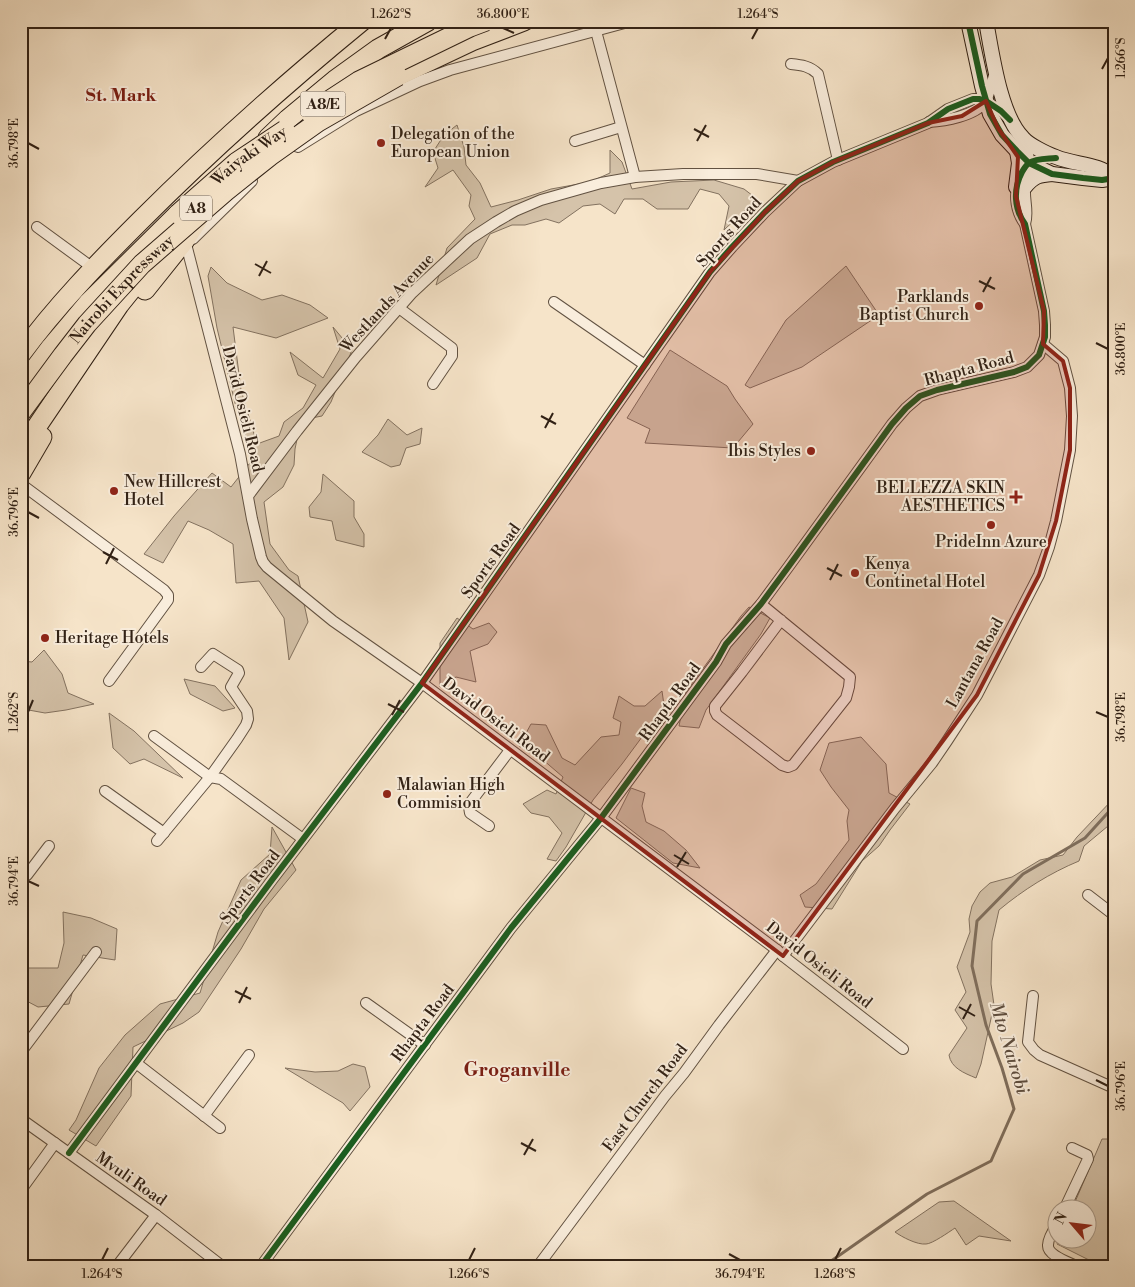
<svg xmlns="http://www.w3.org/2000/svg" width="1135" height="1287" font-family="'Libre Bodoni',serif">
  <rect width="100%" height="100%" fill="#f6e4c9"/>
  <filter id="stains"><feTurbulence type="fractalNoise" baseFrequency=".004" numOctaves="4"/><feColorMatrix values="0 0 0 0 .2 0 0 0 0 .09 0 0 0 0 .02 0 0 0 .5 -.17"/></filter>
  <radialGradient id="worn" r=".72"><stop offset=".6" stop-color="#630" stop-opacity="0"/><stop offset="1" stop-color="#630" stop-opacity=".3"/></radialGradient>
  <g fill="#d5c3aa" stroke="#837260">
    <polygon points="457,125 464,147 466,165 480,183 491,207 518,200 551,189 590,182 610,173 610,150 622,162 632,189 671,182 714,180 744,189 757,199 724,230 729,206 719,194 700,189 688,209 657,209 643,199 624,199 615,214 600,204 583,206 559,223 546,219 525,225 512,225 490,234 477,258 436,285 447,248 475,219 469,206 471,195 453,170 425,187 438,168 433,152 444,135"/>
    <polygon points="846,266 879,315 802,367 750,388 745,385 786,320"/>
    <polygon points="211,267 227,283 262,300 282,295 310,305 328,318 276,338 233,327 241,390 257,444 279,436 284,422 303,408 316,385 298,375 290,352 323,378 340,349 333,327 352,350 331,402 322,416 301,420 295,449 294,465 283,487 264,502 270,544 289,570 298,576 308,622 289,660 284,618 259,581 236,583 233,544 209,530 188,521 163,563 144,554 174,516 212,473 231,487 253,459 235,403 217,328 208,276"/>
    <polygon points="670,350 727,386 735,399 753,424 733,448 645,443 650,429 627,418"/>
    <polygon points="388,419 407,435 422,428 420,444 406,448 400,465 391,467 362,452 378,435"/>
    <polygon points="323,474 354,501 354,517 364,534 364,547 336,540 332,521 310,517 309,507 321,492"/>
    <polygon points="749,607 770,618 761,634 706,710 699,728 679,726 686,692 741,616"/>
    <polygon points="457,618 473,629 489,623 497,632 488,644 470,651 476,682 456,677 440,687 440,643"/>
    <polygon points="44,650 62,674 68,693 94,704 66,710 45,713 23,709 21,661 32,662"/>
    <polygon points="184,679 215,686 235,708 223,711 190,694"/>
    <polygon points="662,691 665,712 642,737 622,764 593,800 566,847 556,861 547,859 562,833 549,817 531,813 523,804 547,790 556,794 563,777 542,759 519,746 531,724 546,725 562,758 575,765 601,737 619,735 621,722 613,718 619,696 634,706 645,706"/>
    <polygon points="109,713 134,731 183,778 144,759 130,764 113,748"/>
    <polygon points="861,737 886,764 889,793 910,804 890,830 879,846 862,861 832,909 805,907 800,895 816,884 849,840 847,821 849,810 831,787 820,770 829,743"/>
    <polygon points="631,788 645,793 642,806 646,822 664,831 686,850 700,868 673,863 616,818"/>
    <path d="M1114,798v23l-30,25 -5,15c-29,12 -56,29 -80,49l-7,31 -1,43 3,21 -13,59 -5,14c-12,-5 -25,-10 -27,-23l18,-27 -12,-18 11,-18 -9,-25 13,-35 -1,-13 3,-13 8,-14 10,-9 22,-6 28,-17 23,-5 14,-18z"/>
    <polygon points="272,827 296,870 264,909 241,949 199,1012 183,1023 133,1047 131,1096 96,1146 69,1130 76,1120 99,1068 125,1035 160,1004 200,993 218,932 241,880 270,854"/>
    <polygon points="63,912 91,918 117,929 115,960 83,955 69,1004 38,1007 21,998 21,968 58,968 64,943"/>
    <polygon points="353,1064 365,1067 370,1087 350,1111 343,1103 285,1068 315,1072 338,1071"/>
    <polygon points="1102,1139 1114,1139 1114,1266 1101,1266 1057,1244 1059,1240 1088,1240 1088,1210 1072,1209"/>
    <path d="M954,1201l57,40 -32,-5 -13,9 -11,-17c-6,4 -23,16 -29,16 -9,1 -24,-7 -31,-12l44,-30z"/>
  </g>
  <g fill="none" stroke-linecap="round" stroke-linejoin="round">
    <polyline stroke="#7f6e5c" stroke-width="3" points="824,1266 927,1194 991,1161 1014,1109 1002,1068 986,1025 972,966 977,921 1023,874 1085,838 1114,806"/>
    <defs>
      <g id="street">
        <polyline points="21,24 23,21"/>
        <polyline points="596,31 635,177"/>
        <path d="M791,64c10,1 19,2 27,10l20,86"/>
        <polyline points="21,99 23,97"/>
        <path d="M929,122c15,-1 46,-6 56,-20 5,-8 7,-21 10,-30"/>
        <path d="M1022,138c4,10 9,20 7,31 0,7 -4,13 -4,19 -1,13 4,24 0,36"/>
        <polyline points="575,141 621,127"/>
        <polyline points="298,147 356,111 420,81 450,70 632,21"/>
        <polyline points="37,227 93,268"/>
        <polyline points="193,239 252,181"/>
        <polyline points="185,240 240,454 252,519 261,557 263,562 267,567 333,621 422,683 777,950 783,956 903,1049"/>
        <polyline points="554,302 645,365"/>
        <polyline points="399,308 452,348 452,356 433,384"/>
        <polyline points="21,484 164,590 168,595 168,600 109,681"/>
        <polyline points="248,496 297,431 356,357 412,293 470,239 496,222 515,211 541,200 601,183 635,177 683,174 757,174 798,181"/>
        <polyline points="761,604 850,677 849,687 846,698 793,765 788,767 782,765 717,715 715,711 715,706 742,672 781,620"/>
        <polyline points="154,736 210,777 221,779 303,839"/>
        <polyline points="105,791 164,833"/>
        <polyline points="489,826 470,813 469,807 470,803 510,750"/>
        <polyline points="157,841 210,777 237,739 246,725 248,719 247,711 231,687 239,673 238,670 213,654 201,667"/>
        <polyline points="21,877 27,875 49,846"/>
        <polyline points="1088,895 1114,915"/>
        <polyline points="783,956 895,808 932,763 947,741 977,695 1039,575 1049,547 1056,521 1070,450 1072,416 1070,388 1063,361 1043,344"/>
        <polyline points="1033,996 1028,1042 1034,1050 1040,1055 1114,1088"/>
        <polyline points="366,1003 425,1045"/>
        <polyline points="21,1052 96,952"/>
        <polyline points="136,1063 220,1128"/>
        <polyline points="204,1116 249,1055"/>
        <polyline points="21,1119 156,1215 222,1266"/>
        <polyline points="69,1153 272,880 422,683 710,272 732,247 765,212 798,181 833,162 928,123 948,109 973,99 979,99 986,101 1001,111 1008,118"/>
        <polyline points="21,1190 55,1143"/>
        <polyline points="1064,1210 1088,1159 1087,1155 1072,1148"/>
        <path d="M1058,1223c-4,6 -10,15 -10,22 -1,10 20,17 28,21"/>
        <polyline points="117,1266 156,1215"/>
        <path d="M261,1266l250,-338 90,-110 115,-156 10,-18 35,-40 28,-38 103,-142 14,-16 14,-12 17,-6 77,-18 13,-5 12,-12 6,-18v-12l-1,-14 -19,-87c-9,-12 -11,-28 -7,-42"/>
        <polyline points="538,1266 665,1096 684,1073 719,1025 777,950"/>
      </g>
      <g id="secondary">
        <polyline points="968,21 982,86 990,114 1002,135 1017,151 1029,163 1052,174 1083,178 1102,180 1114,178"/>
        <path d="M986,21c6,32 14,94 37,117 6,7 24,16 33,19 19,8 42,6 58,20"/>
        <polyline points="1016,187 1019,163 1017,151"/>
        <path d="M1025,187c9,-11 14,-12 27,-13"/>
      </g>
      <g id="highway">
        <polyline points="398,76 472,41 524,21"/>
        <polyline points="268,138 288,119 335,80 378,49 428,21"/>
        <polyline points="145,290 185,240 197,221 197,215"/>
        <path d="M21,354c35,-48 77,-91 119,-133 70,-70 145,-137 222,-200"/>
        <polyline points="21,387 51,347 88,303 178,214"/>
        <polyline points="21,450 119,305 148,269"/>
        <polyline points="21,473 42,437"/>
      </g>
    </defs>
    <use href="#street" stroke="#625242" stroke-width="12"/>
    <use href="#secondary" stroke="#312115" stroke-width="16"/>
    <use href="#highway" stroke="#312115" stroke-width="21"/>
    <use href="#street" stroke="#f9eddc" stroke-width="10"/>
    <use href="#secondary" stroke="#f9eddc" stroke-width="14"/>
    <use href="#highway" stroke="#f6e4c9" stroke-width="19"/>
    <defs>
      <g id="highway-bridge">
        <polyline points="310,113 359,81 470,27 486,21"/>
        <path id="s1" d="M178,214l59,-52 48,-32"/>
        <path id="s2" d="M21,412l42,-57 24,-31 55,-60 84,-73 44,-35 48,-34 80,-46"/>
      </g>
    </defs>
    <use href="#highway-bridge" stroke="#312115" stroke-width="21" stroke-linecap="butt"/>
    <use href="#highway-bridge" stroke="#f6e4c9" stroke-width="19"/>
    <defs>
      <g id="cycleway">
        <polyline points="968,21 982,86 990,114 1002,135 1017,151 1029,163 1052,174 1083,178 1102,180 1114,178"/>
        <polyline points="69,1153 272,880 422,683 710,272 732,247 765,212 798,181 833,162 928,123 948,109 973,99 979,99 986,101 1001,111 1010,120"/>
        <path d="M261,1266l250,-338 90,-110 115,-156 10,-18 35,-40 28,-38 103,-142 14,-16 14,-12 17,-6 77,-18 13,-5 12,-12 6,-18v-12l-1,-14 -19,-87c-11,-15 -12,-35 -3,-52 2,-3 4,-7 7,-9 7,-5 19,-4 27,-5"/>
      </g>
    </defs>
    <use href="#cycleway" stroke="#f9eddc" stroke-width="9"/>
    <use href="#cycleway" stroke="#1b5e20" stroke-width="6"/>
  </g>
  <path fill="#8f2418" fill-opacity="0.2" stroke="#8f2418" stroke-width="4" stroke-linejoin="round" d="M986,101l12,27 20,29 -2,39 28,115 -1,33 20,17 7,27v62l-14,71 -17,54 -62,120 -194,261 -361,-273 288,-411 55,-60 33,-31 35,-19 95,-39 34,-7z"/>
  <path fill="none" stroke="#312115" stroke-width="2" d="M503,28l11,5M385,39l6,-11M752,39l6,-11M1102,69l6,-11M694,129l15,8M697,141l9,-16M28,143l11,6M255,264l16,9M259,276l8,-15M979,281l16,8M983,292l8,-15M1096,343l12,6M541,416l15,8M545,428l8,-15M28,512l11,6M103,552l15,8M106,564l8,-16M827,568l15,8M830,580l8,-16M388,704l16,8M28,712l5,-12M1096,712l12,5M392,715l8,-15M674,855l15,9M677,867l9,-15M28,881l11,5M235,991l16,8M239,1003l8,-16M959,1007l16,9M963,1019l8,-15M1096,1080l12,6M521,1143l15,8M524,1155l9,-16M729,1254l11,6M102,1260l6,-12M469,1260l6,-12M835,1260l6,-12"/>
  <g fill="#8f2418" stroke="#f9eddc" stroke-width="2">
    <circle cx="381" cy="143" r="5"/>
    <circle cx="979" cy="306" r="5"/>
    <circle cx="811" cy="451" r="5"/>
    <circle cx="114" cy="491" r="5"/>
    <path d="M1013.5 489.5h5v5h5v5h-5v5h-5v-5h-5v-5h5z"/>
    <circle cx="991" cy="525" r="5"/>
    <circle cx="855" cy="573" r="5"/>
    <circle cx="45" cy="638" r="5"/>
    <circle cx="387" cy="794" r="5"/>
  </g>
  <g text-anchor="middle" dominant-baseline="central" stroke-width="4" stroke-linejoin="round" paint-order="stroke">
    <g fill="#f9eddc" stroke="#6d5e51" stroke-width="1">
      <rect x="300.5" y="91.5" width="45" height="25" rx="4"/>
      <rect x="180" y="195.5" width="32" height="25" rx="4"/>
    </g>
    <g font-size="15" font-weight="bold" fill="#312115">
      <text x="323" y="104">A8/E</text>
      <text x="196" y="208">A8</text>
    </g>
    <g font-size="16" fill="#312115" stroke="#f9eddc" text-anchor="start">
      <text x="391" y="134">Delegation of the<tspan x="391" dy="18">European Union</tspan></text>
      <text x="969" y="297" text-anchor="end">Parklands<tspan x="969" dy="18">Baptist Church</tspan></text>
      <text x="801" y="451" text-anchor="end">Ibis Styles</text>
      <text x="124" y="482">New Hillcrest<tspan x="124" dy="18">Hotel</tspan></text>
      <text x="1005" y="488" text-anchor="end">BELLEZZA SKIN<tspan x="1005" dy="18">AESTHETICS</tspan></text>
      <text x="991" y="542" text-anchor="middle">PrideInn Azure</text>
      <text x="865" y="564">Kenya<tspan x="865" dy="18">Continetal Hotel</tspan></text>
      <text x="55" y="638">Heritage Hotels</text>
      <text x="397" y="785">Malawian High<tspan x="397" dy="18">Commision</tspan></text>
    </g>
    <g font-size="16" fill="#312115" stroke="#f9eddc">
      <text stroke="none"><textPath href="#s1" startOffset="92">Waiyaki Way</textPath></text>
      <text transform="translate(729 232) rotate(-48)">Sports Road</text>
      <text stroke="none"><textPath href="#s2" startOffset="159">Nairobi Expressway</textPath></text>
      <text transform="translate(387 303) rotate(-47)">Westlands Avenue</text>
      <text transform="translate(969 369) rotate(-15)">Rhapta Road</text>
      <text transform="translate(243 409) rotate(76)">David Osieli Road</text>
      <text transform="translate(491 561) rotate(-54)">Sports Road</text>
      <text transform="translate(975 663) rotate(-61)">Lantana Road</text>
      <text transform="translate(670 702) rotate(-54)">Rhapta Road</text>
      <text transform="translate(496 720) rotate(37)">David Osieli Road</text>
      <text transform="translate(250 887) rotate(-53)">Sports Road</text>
      <text transform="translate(819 965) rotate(38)">David Osieli Road</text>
      <text transform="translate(423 1023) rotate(-53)">Rhapta Road</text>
      <text transform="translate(645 1098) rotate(-53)">East Church Road</text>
      <text transform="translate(131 1179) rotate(35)">Mvuli Road</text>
    </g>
    <g font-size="18" font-weight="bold" fill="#7a1f14" stroke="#f9eddc">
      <text x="121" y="95">St. Mark</text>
    </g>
    <g font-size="18" font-style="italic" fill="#5e4e3f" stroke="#f9eddc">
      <text transform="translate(1009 1048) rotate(73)">Mto Nairobi</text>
    </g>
    <g font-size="19" font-weight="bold" fill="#7a1f14" stroke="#f9eddc">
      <text x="517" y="1070">Groganville</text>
    </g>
  </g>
  <rect width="1135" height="1287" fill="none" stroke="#f6e4c9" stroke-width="55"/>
  <g transform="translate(1072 1224) rotate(298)"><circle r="24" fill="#f9eddc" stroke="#a99b8c"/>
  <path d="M0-4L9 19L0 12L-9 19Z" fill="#8f2418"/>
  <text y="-8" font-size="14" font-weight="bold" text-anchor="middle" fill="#312115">N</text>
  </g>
  <rect x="28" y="28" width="1080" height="1232" fill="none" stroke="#312115" stroke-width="2"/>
  <g font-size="12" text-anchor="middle" fill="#312115">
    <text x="391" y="18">1.262°S</text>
    <text x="503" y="18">36.800°E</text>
    <text x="758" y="18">1.264°S</text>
    <text transform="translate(1121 58) rotate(-90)" y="4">1.266°S</text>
    <text transform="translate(14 143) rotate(-90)" y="4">36.798°E</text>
    <text transform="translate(1121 349) rotate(-90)" y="4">36.800°E</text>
    <text transform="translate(14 512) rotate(-90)" y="4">36.796°E</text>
    <text transform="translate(14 712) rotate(-90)" y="4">1.262°S</text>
    <text transform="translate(1121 717) rotate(-90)" y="4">36.798°E</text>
    <text transform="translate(14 881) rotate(-90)" y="4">36.794°E</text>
    <text transform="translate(1121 1086) rotate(-90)" y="4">36.796°E</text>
    <text x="102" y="1278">1.264°S</text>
    <text x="469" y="1278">1.266°S</text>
    <text x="740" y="1278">36.794°E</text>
    <text x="835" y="1278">1.268°S</text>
  </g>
  <rect width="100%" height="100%" filter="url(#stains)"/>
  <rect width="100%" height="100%" fill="url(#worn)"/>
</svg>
